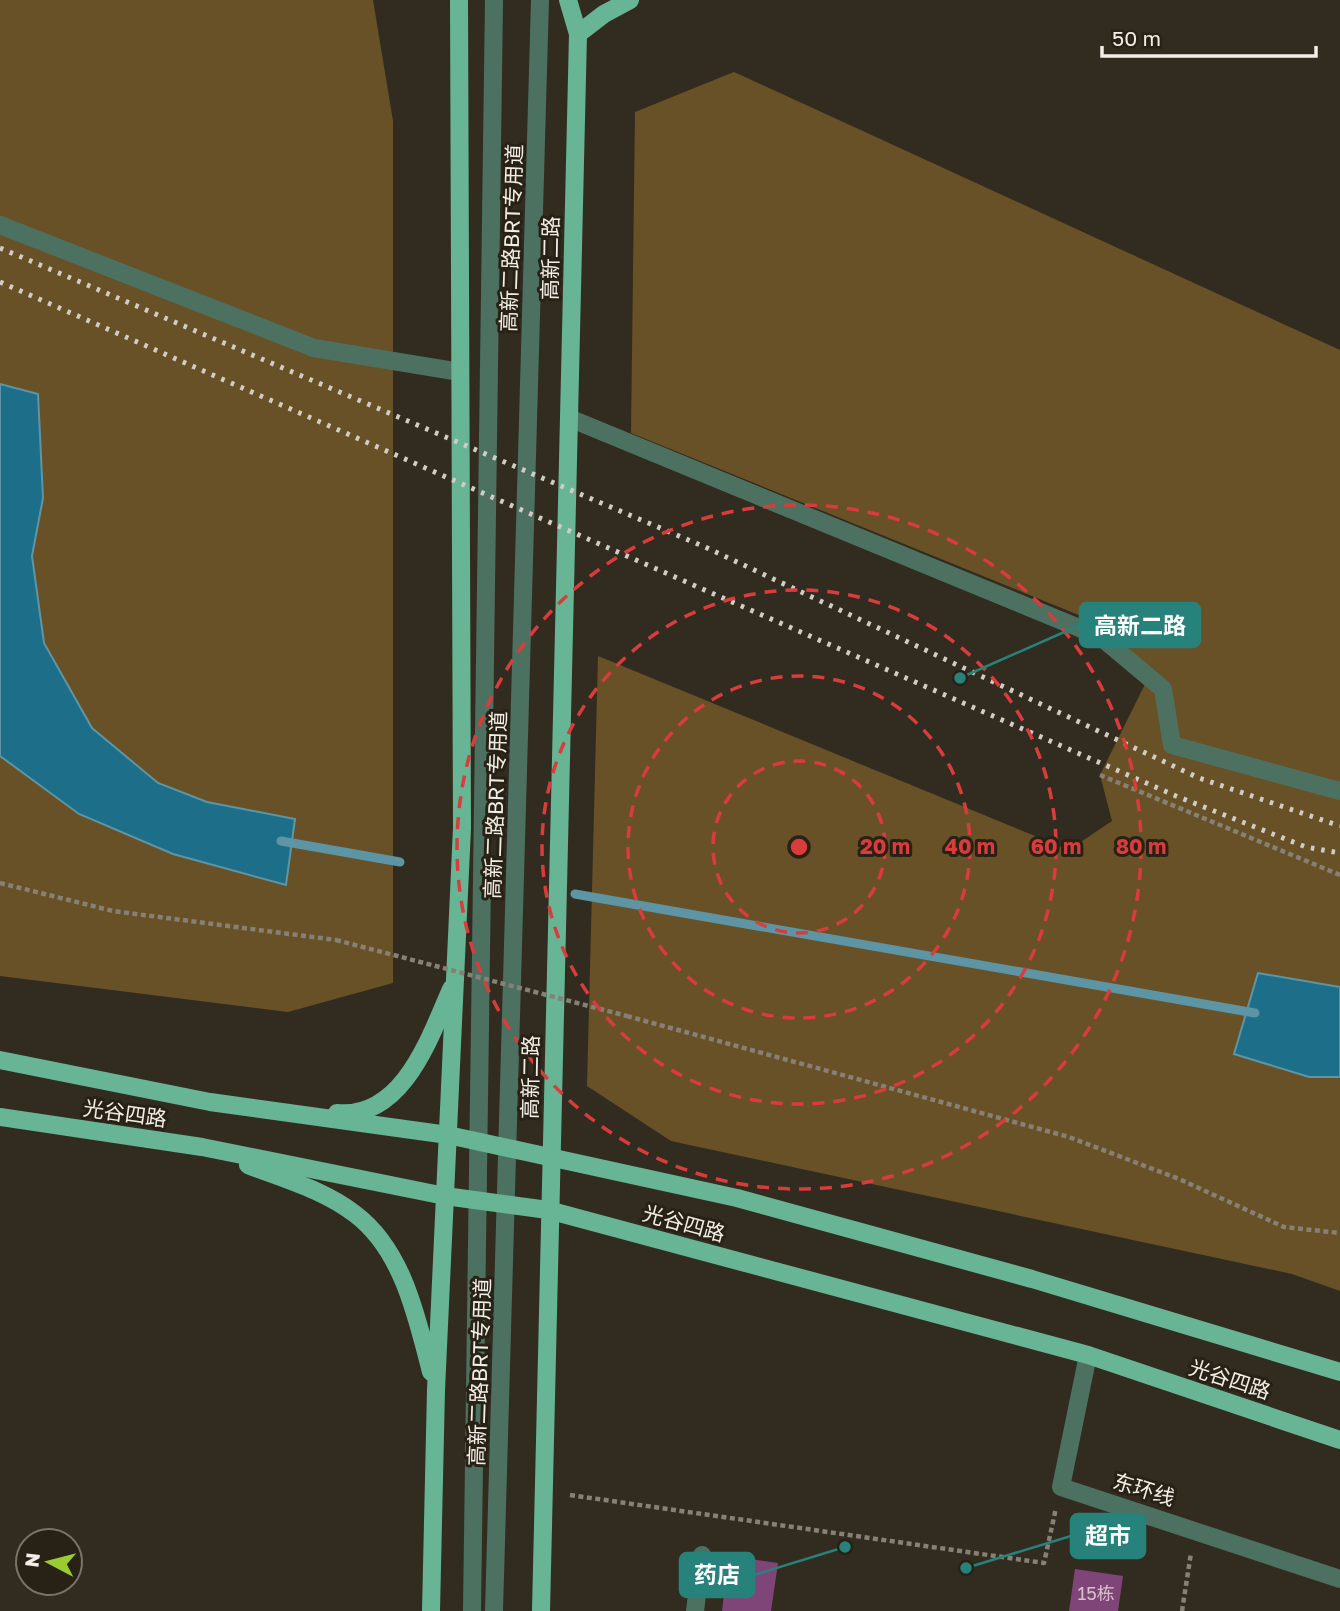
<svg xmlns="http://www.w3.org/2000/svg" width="1340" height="1611" font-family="'Golos Text','Noto Sans SC',sans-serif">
  <rect width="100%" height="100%" fill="#322c20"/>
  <g fill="#685127">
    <polygon points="0,0 373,0 393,121 393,983 288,1012 0,976"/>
    <polygon points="734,72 1340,350 1340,1291 1292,1274 671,1141 587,1086 598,656 1069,850 1112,821 1100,775 1150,674 1113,629 631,433 635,112"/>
  </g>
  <g fill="#1d6f89" stroke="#5d95a5" stroke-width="2">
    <polygon points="0,384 38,394 43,498 32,556 44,643 92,728 158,783 207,802 295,819 286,885 173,854 79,814 0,756"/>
    <polygon points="1258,973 1340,987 1340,1077 1309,1077 1234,1054"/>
  </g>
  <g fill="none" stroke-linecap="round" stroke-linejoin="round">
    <g stroke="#5d95a5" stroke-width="9">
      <polyline points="281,841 400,862"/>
      <polyline points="575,894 1255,1013"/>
    </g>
  </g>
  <g fill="#804578">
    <polygon points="729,1556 778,1563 771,1611 722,1611"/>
    <polygon points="1075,1569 1123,1576 1118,1611 1069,1611"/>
  </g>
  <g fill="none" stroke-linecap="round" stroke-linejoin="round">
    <g stroke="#868076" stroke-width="4.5" stroke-dasharray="5 3.5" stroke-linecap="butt">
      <polyline points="1100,775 1340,875"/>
      <polyline points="0,883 113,911 336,940"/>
      <polyline points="627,1016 1069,1137 1179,1179 1284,1227 1340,1233"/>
      <polyline points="570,1495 1044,1563 1056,1508"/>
      <polyline points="1182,1611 1191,1553"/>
    </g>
    <g stroke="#4d7161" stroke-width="18">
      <polyline points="0,225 314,348 460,372"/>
      <polyline points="569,418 1101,637 1163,689 1172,745 1340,791"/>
      <polyline points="1088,1355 1061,1487 1340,1579"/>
      <polyline points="472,1611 494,0"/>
      <polyline points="494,1611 540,0"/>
      <polyline points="695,1611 702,1555"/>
    </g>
    <g stroke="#67b595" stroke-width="18">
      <polyline points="578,34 604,14 630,0"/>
      <polyline points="0,1060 210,1102 448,1135 737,1198 1032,1279 1340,1372"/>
      <path d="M337,1113c66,6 93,-76 114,-124"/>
      <polyline points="0,1117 202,1147 445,1196 548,1210 1088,1355 1340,1440"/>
      <path d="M248,1165c36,14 76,25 107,49 48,36 62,104 76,158"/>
      <polyline points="431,1611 436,1390 462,828 459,0"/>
      <polyline points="541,1611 578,34 568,0"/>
    </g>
    <g stroke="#d1ccc4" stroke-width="5" stroke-dasharray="3.5 7" stroke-linecap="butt">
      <polyline points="0,248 705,547 1199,778 1340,826"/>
      <polyline points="0,282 1176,796 1306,847 1340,853"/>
    </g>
    <polyline stroke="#868076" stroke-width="4.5" stroke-dasharray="5 3.5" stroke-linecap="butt" points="336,940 627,1016"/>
  </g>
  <g fill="none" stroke="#d93c3b" stroke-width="3.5" stroke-dasharray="12 9">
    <circle cx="799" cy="847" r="86"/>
    <circle cx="799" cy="847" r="171"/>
    <circle cx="799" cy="847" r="257"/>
    <circle cx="799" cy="847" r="342"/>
  </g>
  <g text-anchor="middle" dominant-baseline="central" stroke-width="6" stroke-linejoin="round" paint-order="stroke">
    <g font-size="18" fill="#d6c3ca">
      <text x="1096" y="1593">15栋</text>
    </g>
    <g font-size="21" fill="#f2ede6" stroke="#282216">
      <text transform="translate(511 238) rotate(-88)">高新二路BRT专用道</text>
      <text transform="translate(550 258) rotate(-89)">高新二路</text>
      <text transform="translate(495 805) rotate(-88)">高新二路BRT专用道</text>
      <text transform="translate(530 1077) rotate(-89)">高新二路</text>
      <text transform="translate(125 1113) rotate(8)">光谷四路</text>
      <text transform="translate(684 1223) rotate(15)">光谷四路</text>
      <text transform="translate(479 1372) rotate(-88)">高新二路BRT专用道</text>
      <text transform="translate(1230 1379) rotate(18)">光谷四路</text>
      <text transform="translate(1144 1489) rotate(17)">东环线</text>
    </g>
  </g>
  <circle cx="799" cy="847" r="10" fill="#d93c3b" stroke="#282216" stroke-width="3.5"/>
  <g font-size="21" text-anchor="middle" font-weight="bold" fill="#d93c3b" stroke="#282216" stroke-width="6" stroke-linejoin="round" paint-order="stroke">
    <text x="885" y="854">20 m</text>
    <text x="970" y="854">40 m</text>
    <text x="1056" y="854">60 m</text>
    <text x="1141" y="854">80 m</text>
  </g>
  <path fill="none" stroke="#26827a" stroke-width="2.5" d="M960 678L1080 625M966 1568L1071 1536M845 1547L754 1575"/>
  <g fill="#26827a" stroke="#282216" stroke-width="2.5">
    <circle cx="960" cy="678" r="7"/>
    <circle cx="966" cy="1568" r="7"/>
    <circle cx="845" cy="1547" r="7"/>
  </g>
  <g fill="#26827a" stroke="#26827a" stroke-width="2.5">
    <rect x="1080" y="603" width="120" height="44" rx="7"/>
    <rect x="1071" y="1514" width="74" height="44" rx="7"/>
    <rect x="680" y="1553" width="74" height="44" rx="7"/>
  </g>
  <g font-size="23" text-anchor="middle" font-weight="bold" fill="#fff">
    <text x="1140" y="634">高新二路</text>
    <text x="1108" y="1544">超市</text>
    <text x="717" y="1583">药店</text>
  </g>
  <g transform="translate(49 1562) rotate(277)"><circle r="33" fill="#282216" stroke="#797369" stroke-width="2"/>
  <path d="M0-5L12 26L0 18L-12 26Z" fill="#9cca32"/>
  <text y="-10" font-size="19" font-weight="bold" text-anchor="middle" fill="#f2ede6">N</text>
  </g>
  <path d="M1102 46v10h214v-10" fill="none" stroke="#f2ede6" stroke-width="3.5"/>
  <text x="1112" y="46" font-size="21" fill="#f2ede6" stroke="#282216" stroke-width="5" paint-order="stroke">50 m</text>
</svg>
